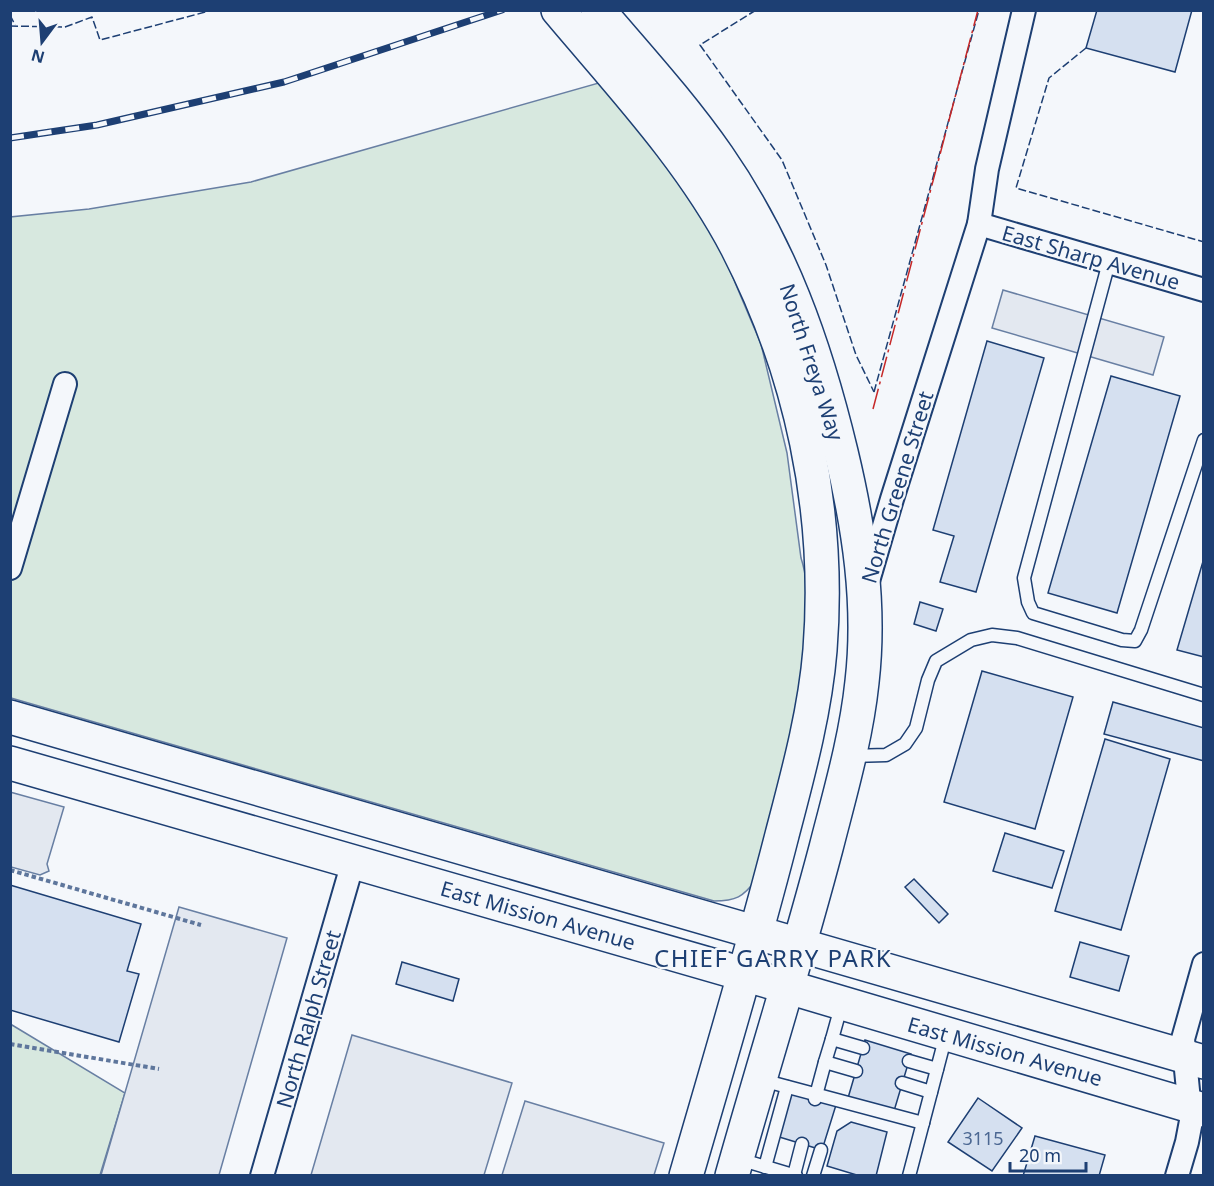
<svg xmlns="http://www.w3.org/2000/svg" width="1214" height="1186" font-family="'Noto Sans',sans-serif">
  <rect width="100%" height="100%" fill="#f4f7fb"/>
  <g fill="#d7e8df" stroke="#687fa3" stroke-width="1.5">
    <path d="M602,82l63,80 55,85 41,97 26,109 14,105c6,18 6,35 6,54 3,91 -28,181 -51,268 -13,17 -20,21 -42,21l-703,-203 -1,-481 79,-8 162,-27z"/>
    <polygon points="12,1025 125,1093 100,1175 11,1175 10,1028"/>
  </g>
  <g fill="#e3e8f0" stroke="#687fa3" stroke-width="1.5">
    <polygon points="1003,290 1164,337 1153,375 992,328"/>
    <polygon points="10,792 64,807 47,864 49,871 40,875 11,867"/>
    <polygon points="179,907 287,938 219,1175 101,1175"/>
    <polygon points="352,1035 512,1083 484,1175 311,1175"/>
    <polygon points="525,1101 664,1143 654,1175 502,1175"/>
  </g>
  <g fill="#d5e0f0" stroke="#1d3f73" stroke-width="1.5">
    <polygon points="1097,10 1192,10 1175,72 1086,48"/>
    <polygon points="987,341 1044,358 976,592 940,582 954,536 933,530"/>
    <polygon points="1111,376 1180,396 1117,613 1048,593"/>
    <polygon points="1204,558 1204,657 1177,650"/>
    <polygon points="920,602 943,609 936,631 914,624"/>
    <polygon points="982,671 1073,697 1035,829 944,802"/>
    <polygon points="1113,702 1204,728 1204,761 1104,734"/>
    <polygon points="1105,739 1170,759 1121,930 1055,911"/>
    <polygon points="1005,833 1064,851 1052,888 993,871"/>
    <polygon points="914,879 948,914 939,923 905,887"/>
    <polygon points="10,885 141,924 127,971 139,974 119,1042 10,1010"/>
    <polygon points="1080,942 1129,956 1119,991 1070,977"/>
    <polygon points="402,962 459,979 453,1001 396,984"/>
    <polygon points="865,1040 911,1054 894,1111 848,1098"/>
    <polygon points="790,1091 836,1105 822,1150 776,1136"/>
    <polygon points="978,1098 1022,1128 992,1171 948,1142"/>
    <polygon points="851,1122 887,1132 876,1176 860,1176 827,1166 837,1131"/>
    <polygon points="1035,1136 1105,1155 1099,1176 1023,1176"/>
  </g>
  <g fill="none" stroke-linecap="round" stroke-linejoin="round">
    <defs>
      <g id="lane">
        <polyline points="1109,262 1024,578 1028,602 1033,613 1122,640 1135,641 1141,630 1204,440"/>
        <polyline points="851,756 886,755 905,744 916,728 928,680 936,661 971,640 992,635 1017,638 1204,695"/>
        <polyline points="832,1039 842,1003"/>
        <polyline points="909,1061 937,1069"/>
        <polyline points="825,1062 832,1039 863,1048"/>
        <polyline points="762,1080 923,1123"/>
        <polyline points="902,1083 931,1092"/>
        <polyline points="815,1099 825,1062 856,1071"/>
        <polyline points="739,1159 796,1176"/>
        <polyline points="765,1167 787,1087"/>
        <polyline points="794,1175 802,1144"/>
        <polyline points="813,1176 821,1150"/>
        <polyline points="909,1176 946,1035"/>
      </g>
      <g id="street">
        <polyline points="979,224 1204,290"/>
        <polyline points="10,568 65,384"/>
        <polyline points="868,581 892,499 979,224 987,169 1024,10"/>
        <polyline points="262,1176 353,862"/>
        <polyline points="1177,1176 1187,1142 1191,1121 1183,1039 1204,964"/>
      </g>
      <g id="primary">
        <path d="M558,10c63,75 133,149 179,237 64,124 94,263 83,403 -5,62 -22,124 -38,185 -29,114 -63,227 -96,341"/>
        <path d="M598,10c41,48 84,95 120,147 63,91 97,187 123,295 18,75 30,152 21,230 -6,57 -22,111 -36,166 -29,110 -63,218 -94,328"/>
        <polyline points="10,717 1204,1062"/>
        <polyline points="10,763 788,987 1204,1110"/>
      </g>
    </defs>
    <use href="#lane" stroke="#1d3f73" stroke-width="15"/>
    <use href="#street" stroke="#1d3f73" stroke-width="26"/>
    <use href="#primary" stroke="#1d3f73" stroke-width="36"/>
    <g stroke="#5e769c" stroke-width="4" stroke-dasharray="4.5 3" stroke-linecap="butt">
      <polyline points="10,870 201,925"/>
      <polyline points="10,1044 159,1069"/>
    </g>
    <use href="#lane" stroke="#f4f7fb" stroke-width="12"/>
    <use href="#street" stroke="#f4f7fb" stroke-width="22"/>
    <use href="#primary" stroke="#f4f7fb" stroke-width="33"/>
    <defs>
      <polyline id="rail" points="10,138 97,125 284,82 502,10"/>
    </defs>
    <use href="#rail" stroke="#1d3f73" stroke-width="7"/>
    <use href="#rail" stroke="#f4f7fb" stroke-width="4.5" stroke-dasharray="14" stroke-linecap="butt"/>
    <g stroke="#1d3f73" stroke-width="1.5" stroke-dasharray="8 3" stroke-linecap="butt">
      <polyline points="756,10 700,45 782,160 826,265 856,355 874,392"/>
      <polyline points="10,15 15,25"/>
      <polyline points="10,26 65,27 92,17 100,40 213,10"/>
      <polyline points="1086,48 1049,78 1016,188 1204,242"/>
      <polyline points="874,392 979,10"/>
    </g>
    <polyline stroke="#c62828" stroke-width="1.5" stroke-dasharray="21 4.5 3 4.5" stroke-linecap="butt" points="873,409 978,10"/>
  </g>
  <g text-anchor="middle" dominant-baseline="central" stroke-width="4.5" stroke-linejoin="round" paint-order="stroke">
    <g font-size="18" fill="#4b6792">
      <text x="983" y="1138">3115</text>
    </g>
    <g font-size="21" fill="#1d3f73" stroke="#f4f7fb">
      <text transform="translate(1091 257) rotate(16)">East Sharp Avenue</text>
      <text transform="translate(812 362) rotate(72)">North Freya Way</text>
      <text transform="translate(897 487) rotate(-73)">North Greene Street</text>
      <text transform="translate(538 915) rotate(16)">East Mission Avenue</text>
      <text transform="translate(308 1019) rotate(-74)">North Ralph Street</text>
      <text transform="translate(1005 1051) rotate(16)">East Mission Avenue</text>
    </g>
    <g font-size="24" letter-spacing="1.5" fill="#1d3f73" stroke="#f4f7fb">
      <text x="773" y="957">CHIEF GARRY PARK</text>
    </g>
  </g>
  <rect width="1214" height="1186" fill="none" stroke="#1d3f73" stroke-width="24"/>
  <g transform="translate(42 42) rotate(196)" stroke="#f4f7fb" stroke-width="4.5" paint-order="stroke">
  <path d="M0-4.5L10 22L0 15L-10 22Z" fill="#1d3f73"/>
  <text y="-9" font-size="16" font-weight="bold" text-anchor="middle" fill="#1d3f73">N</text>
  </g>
  <path d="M1010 1162v9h76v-9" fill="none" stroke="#1d3f73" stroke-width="3"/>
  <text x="1019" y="1162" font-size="18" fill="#1d3f73" stroke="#f4f7fb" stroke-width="4.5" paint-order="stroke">20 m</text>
</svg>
